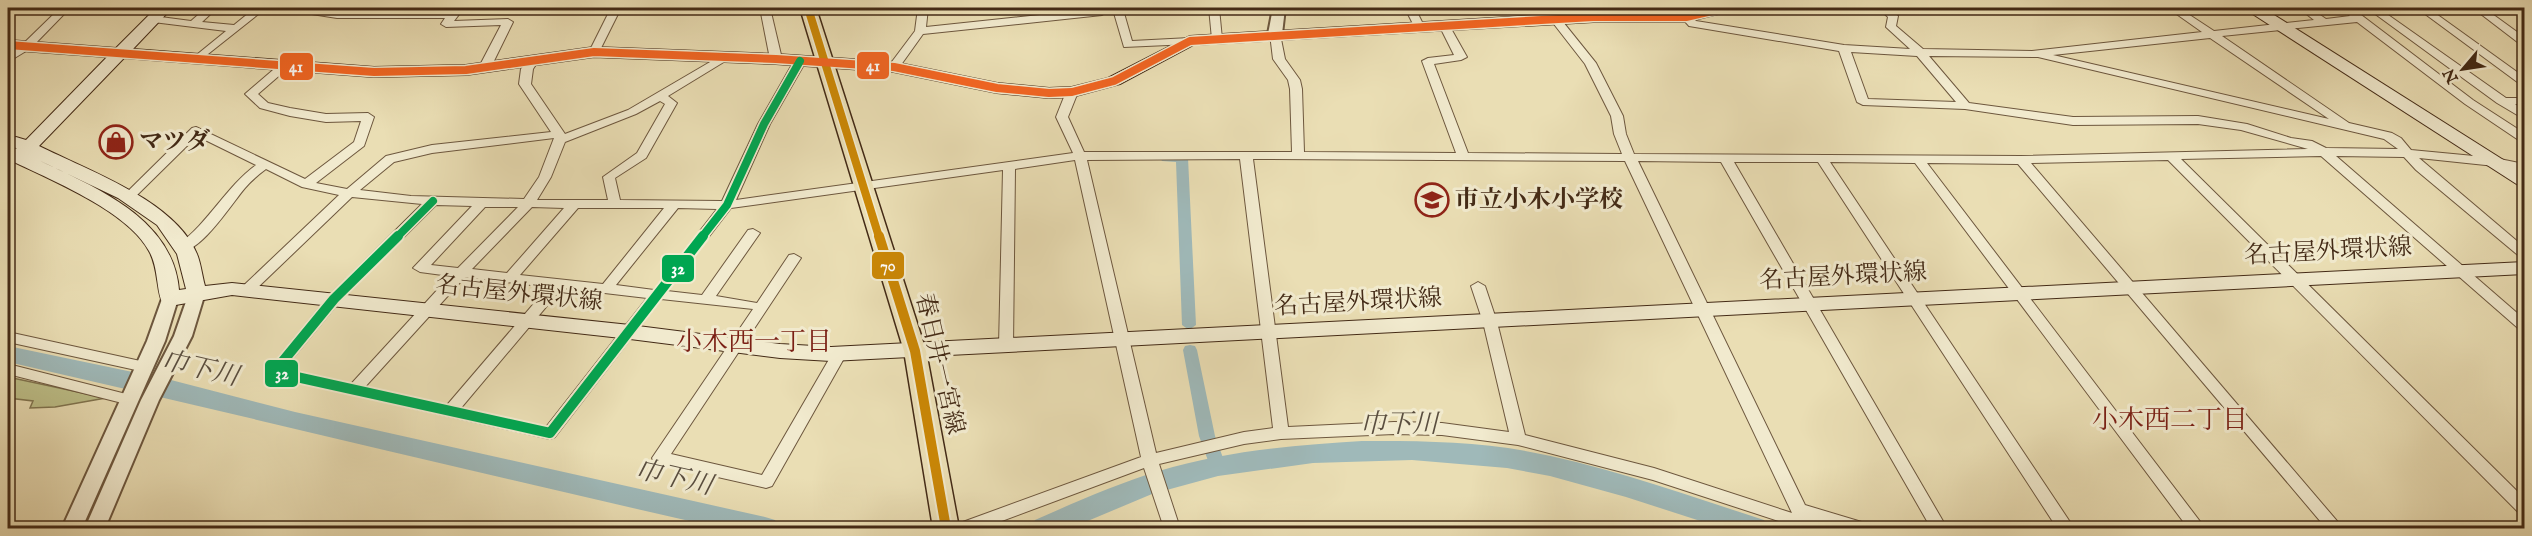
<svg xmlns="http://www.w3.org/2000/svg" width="2532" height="536" font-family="'IM FELL English','Noto Serif JP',serif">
  <rect width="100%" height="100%" fill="#eadeb4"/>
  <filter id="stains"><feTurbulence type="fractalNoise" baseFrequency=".00333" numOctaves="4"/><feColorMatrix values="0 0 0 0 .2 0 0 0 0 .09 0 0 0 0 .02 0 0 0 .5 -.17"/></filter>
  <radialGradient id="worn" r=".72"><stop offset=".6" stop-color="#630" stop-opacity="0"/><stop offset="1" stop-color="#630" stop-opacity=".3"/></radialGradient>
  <polygon fill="#bdbf88" stroke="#80744f" stroke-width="1.5" points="8,377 106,398 55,407 30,408 33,401 8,398"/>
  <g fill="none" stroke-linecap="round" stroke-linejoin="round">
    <g fill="#9fb9b9" fill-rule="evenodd">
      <polygon points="1166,154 1182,154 1188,158 1196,325 1189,330 1182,325 1176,162 1162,161 1160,158"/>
      <polygon points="1190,345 1195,346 1197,350 1215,436 1226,466 1224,470 1218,472 1212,470 1210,466 1199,436 1183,350 1185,346"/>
    </g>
    <g fill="#9fb9b9" fill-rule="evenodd">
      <path d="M8,346l163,34 124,32 470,105 10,3 4,8h-59c-238,-54 -475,-112 -712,-166z"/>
      <path d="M1362,441c49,0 98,0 146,7 88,14 172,45 256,72l4,8h-46l-96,-31 -76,-21 -43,-8 -95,-8 -99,3 -95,13 -66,18 -81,34h-40l4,-8c41,-18 81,-36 124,-49 66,-20 135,-26 203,-30z"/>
    </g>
    <defs>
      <g id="minor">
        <polygon points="60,8 70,8 31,48 8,62 8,54 23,44"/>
        <polygon points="206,8 217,8 202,22 234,25 255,8 266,8 198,62 194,61 194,57 226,31 153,22 148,19 153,16 191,21"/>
        <polygon points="288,8 310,8 337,12 450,12 454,8 464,8 454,21 508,19 513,22 491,67 485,70 479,67 501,25 446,27 441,24 445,18 337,18 293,11"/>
        <polygon points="611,8 621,8 599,52 594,55 590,54 589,52"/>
        <polygon points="760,8 770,8 782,59 780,61 776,62 770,59"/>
        <polygon points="918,8 928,8 926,27 1096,9 1096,8 1106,8 1107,12 1102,15 923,34 898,69 890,69 888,67 915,31"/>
        <polygon points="1209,8 1219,8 1222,39 1221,41 1213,41 1212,39"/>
        <polygon points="1405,8 1415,8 1424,26 1423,28 1415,28"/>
        <path d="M1679,8h10l2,8 5,5 148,24 66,4 -24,-22 2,-10 -10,-9h11l9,8 -2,10 27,23 109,2 170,-19 -34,-24h11l35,23 100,-11 -15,-12h11l16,11 24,-3 -9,-8h11l121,92 51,33v8h-4l-55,-37 -108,-82 -135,14 127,87 43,10 9,5 10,12 84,8 29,6v8l-29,-6 -76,-8 105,89v10l-5,-1 -103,-86 -12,-13 -68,-1 188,163v12l-5,-2 -198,-173 -140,3 343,339v16l-6,-2 -350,-352 -137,3 312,365h-17l-308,-364 -91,-1 278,365h-17l-273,-365 -85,-1 244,366h-17l-239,-366h-84l213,366h-16l-210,-366 -83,-1 167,344 60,18 2,5h-28l-15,-4 2,4h-26l-147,-48 -135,-35 -76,-10 -48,-1 -113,5 -37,5 -85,20 21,64h-16l-20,-60 -161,60h-25l2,-5 181,-66 -66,-297 -60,9 -2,177 -2,3h-10l-2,-3 4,-176 -272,38 -64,83 35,4 46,-65 5,-1 7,4 -44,63 41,7 32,-48 5,-1 7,4 -130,196 91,21 73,-126h10l2,4 -75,133 -6,2 -106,-24 -6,-2 -2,-4 101,-149 -92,-10 -106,138 -5,2 -276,-62 -5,-1 -2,-4 62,-76 93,-92 -70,-7 -101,97 -5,2 -7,-5 2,-3 98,-93 -37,-8 -36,-18c-8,6 -15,12 -21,19 -13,15 -46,68 -67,63l-2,-3 2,-3c31,-23 48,-58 78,-80l-59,-29 -65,64 -4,1 -6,-4 70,-69 4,-1 109,52 49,-37 7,-21 -35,1 -36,-6 -30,-8 -15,-14 35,-30 4,-1 6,3 -2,2 -30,26 10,9 22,5 36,6 42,-1 6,4 -10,29 -48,37 31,6 39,-33 46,-11 119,-13 -32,-48 2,-15 8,-11 4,-1 6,3 -6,9 -2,15 34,50 63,-24 94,-55 4,-1 6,3 -64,39 9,7 -31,55 -31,20 5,22 102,1 36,-77 36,-63 6,-3 6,3 -36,63 -34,76 337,-47 -17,-36 10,-25 6,-3 6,3 -10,25 16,35h208l-2,-63 -2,-9 -15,-21 -3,-25 5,-3 5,3 5,25 15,21 2,9 2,63 152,1 -34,-92 6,-3 26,-3 -15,-30 5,-3 5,3 18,32 -6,3 -27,4 34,89 154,1 -8,-20 -3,-18 -26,-52 -35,-45 5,-3 4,1 37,46 27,53 3,18 8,20 387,2 287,-7 -67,-19 -43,-6 -125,1 -108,-16 -102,-4 -6,-3 -18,-51 -150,-25 -8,-9zM2210,38l119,81 -276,-64zM1851,52l66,4 39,46 -88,-3zM1929,56l109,1 346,82 14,10 -72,-1 -14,-7 -21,-3 -44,-14 -49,-8 -125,1 -104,-14zM660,101l5,3 -28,49 -34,24 5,23h-71l14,-23 14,-35 71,-28zM554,138l-15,39 -15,22 -113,-3 -51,-6 34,-28 38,-9zM1240,159l33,269 -29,4 -88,21 -69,-293zM1253,159l372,2 167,352 -138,-45 -129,-33 -28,-113 -12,-36 -7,-4 -7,4 12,36 26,110 -67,-9 -48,-1 -106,5zM436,205l36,1 -59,62 7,4 30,4 -99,108 -67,-15 55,-67zM485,207h33l-60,61 -27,-3zM532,207l32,1 -57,65 -35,-4zM578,208h86l-61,76 -83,-9zM678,208l39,1 -63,81 -38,-5zM465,277l83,10 -101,118 -82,-18zM562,288l85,10 -101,129 -85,-19z"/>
        <polygon points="2367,8 2400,8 2399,10 2384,12 2506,98 2524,98 2524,104 2515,104 2524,111 2524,119 2497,103"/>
        <polygon points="2417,8 2428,8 2524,77 2524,85 2520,84"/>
        <polygon points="2473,8 2484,8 2524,37 2524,45 2520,44"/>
        <polygon points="1119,10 1124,13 1132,41 1190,38 1195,41 1190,44 1124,47 1114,13"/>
        <polygon points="8,332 145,362 150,363 152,367 150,371 145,372 8,342"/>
        <polygon points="8,364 130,395 135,396 138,400 135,404 130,405 8,374"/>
      </g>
      <g id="tertiary">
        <polygon points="1273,8 1285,8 1282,34 1275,38 1268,34"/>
        <polygon points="197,287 203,289 205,293 192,336 159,400 105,528 85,528 141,400 174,336 189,293 191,289"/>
        <polygon points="170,293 176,295 178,299 165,341 82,528 62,528 147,341 162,299 164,295"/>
      </g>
      <g id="secondary">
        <path d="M156,8h16l-39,41 241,18 92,-2 128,-18 182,7 118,8 103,21 52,5 23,-1 36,-9 82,-42 403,-24h93l21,-4h26l-3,3 -44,11h-93l-400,23 -73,39 -48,13 -23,1 -52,-5 -103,-21 -118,-8 -182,-7 -128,18 -92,2 -250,-19 -85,88c48,24 137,55 158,108 4,10 5,21 8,32l27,-3 398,42 150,19 51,3 1693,-85v12l-1693,87 -51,-3 -150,-19 -398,-44 -62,11 -7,-2c-7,-12 -4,-36 -14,-53 -22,-41 -101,-72 -141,-92v-12l9,2 -9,-7 2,-4 6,-1 10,3 81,-83 -99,-7v-10l108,8zM30,156l88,42 39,27 20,29 9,35 -7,1c-6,-75 -90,-105 -149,-134z"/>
        <polygon points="2246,8 2263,8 2524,173 2524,186 2518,185 2248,11"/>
      </g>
      <polygon id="primary" points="800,8 816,8 926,351 959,528 933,528 904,351"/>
    </defs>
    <use href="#minor" stroke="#6d573e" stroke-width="2"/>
    <use href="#tertiary" stroke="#6d573e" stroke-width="4"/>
    <use href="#secondary" stroke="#432a16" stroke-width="2"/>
    <use href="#primary" stroke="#432a16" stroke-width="3"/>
    <use href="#minor" fill="#f1eace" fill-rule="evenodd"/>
    <use href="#tertiary" fill="#f1eace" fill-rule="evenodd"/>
    <use href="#secondary" fill="#f1eace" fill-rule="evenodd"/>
    <use href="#primary" fill="#eadeb4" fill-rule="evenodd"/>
    <defs>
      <polyline id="bus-1-far1" points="808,8 879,237"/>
      <polyline id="bus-1" points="879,236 915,351 946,528"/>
      <polyline id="bus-2" points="8,45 374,72 466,70 594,52 776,59 894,67 997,88 1049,93 1072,92 1114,81 1190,41 1593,17 1686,17 1725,8"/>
      <g id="bus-3-far1">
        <polyline points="397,237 433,201"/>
        <polyline points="702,237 727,205 764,124 800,61"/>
      </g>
      <polyline id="bus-3" points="398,236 334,299 274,372 550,433 703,236"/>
    </defs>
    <use href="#bus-1-far1" stroke="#f1eace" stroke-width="11"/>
    <use href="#bus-1" stroke="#f1eace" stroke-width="14"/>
    <use href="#bus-2" stroke="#f1eace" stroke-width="11"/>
    <use href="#bus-3-far1" stroke="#f1eace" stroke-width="11"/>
    <use href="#bus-3" stroke="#f1eace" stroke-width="14"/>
    <use href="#bus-1-far1" stroke="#ca8706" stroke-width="8"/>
    <use href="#bus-1" stroke="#ca8706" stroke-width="10"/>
    <use href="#bus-2" stroke="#f26522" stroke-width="8"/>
    <use href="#bus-3-far1" stroke="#00a651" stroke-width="8"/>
    <use href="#bus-3" stroke="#00a651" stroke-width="10"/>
  </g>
  <defs>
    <symbol id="shop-ring" viewBox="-11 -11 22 22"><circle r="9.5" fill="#f1eace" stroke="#8f2418" stroke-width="1.5"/><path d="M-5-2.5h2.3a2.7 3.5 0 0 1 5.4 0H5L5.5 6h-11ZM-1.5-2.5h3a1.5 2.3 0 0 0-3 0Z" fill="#8f2418"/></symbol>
    <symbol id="school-ring" viewBox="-11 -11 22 22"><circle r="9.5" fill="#f1eace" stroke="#8f2418" stroke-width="1.5"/><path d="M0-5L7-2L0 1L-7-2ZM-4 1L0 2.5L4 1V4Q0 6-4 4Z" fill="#8f2418"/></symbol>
  </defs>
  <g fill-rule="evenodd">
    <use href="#shop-ring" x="97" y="123" width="38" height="38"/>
    <use href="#school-ring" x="1413" y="181" width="38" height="38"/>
  </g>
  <g text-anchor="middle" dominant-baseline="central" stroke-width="6" stroke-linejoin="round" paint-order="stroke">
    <g font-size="24" font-weight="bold" fill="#432a16" stroke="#f1eace" text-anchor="start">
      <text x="139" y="142">マツダ</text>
      <text x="1455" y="200">市立小木小学校</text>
    </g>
    <g font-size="24" fill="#432a16" stroke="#f1eace">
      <text transform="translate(2328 252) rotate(-3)">名古屋外環状線</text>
      <text transform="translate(1843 277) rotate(-3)">名古屋外環状線</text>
      <text transform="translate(519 294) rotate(6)">名古屋外環状線</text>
      <text transform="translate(1358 303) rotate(-3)">名古屋外環状線</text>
      <text transform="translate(939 364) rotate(77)">春日井一宮線</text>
    </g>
    <g font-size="26" fill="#7a1f14" stroke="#f1eace">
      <text x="754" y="342">小木西一丁目</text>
      <text x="2170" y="420">小木西二丁目</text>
    </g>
    <g font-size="26" font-style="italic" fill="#5a4e3f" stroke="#f1eace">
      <text transform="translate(200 369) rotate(13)">巾下川</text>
      <text x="1399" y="424">巾下川</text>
      <text transform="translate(674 478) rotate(13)">巾下川</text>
    </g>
  </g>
  <g stroke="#f1eace" stroke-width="2">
    <rect x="856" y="51" width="34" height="29" rx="6" fill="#f26522"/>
    <rect x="279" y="52" width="35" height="29" rx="6" fill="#f26522"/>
    <rect x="871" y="251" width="34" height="29" rx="6" fill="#ca8706"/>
    <rect x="661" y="254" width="34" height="29" rx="6" fill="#00a651"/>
    <rect x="264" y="359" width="35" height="29" rx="6" fill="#00a651"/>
  </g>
  <g font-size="16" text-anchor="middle" font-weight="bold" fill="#fff">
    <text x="873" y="71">41</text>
    <text x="296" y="72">41</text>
    <text x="888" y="271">70</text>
    <text x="678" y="274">32</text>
    <text x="282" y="379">32</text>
  </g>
  <rect width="2532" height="536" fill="none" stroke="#eadeb4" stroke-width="30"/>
  <rect x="9" y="9" width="2514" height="518" fill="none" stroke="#432a16" stroke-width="3"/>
  <rect x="15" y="15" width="2502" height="506" fill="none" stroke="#432a16" stroke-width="1.5"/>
  <g transform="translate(2463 69) rotate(241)" stroke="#f1eace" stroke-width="4.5" paint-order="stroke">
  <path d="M0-4.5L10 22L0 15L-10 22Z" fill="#432a16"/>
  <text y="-9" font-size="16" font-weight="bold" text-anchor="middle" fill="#432a16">N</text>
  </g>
  <rect width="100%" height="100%" filter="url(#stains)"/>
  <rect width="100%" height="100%" fill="url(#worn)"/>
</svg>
